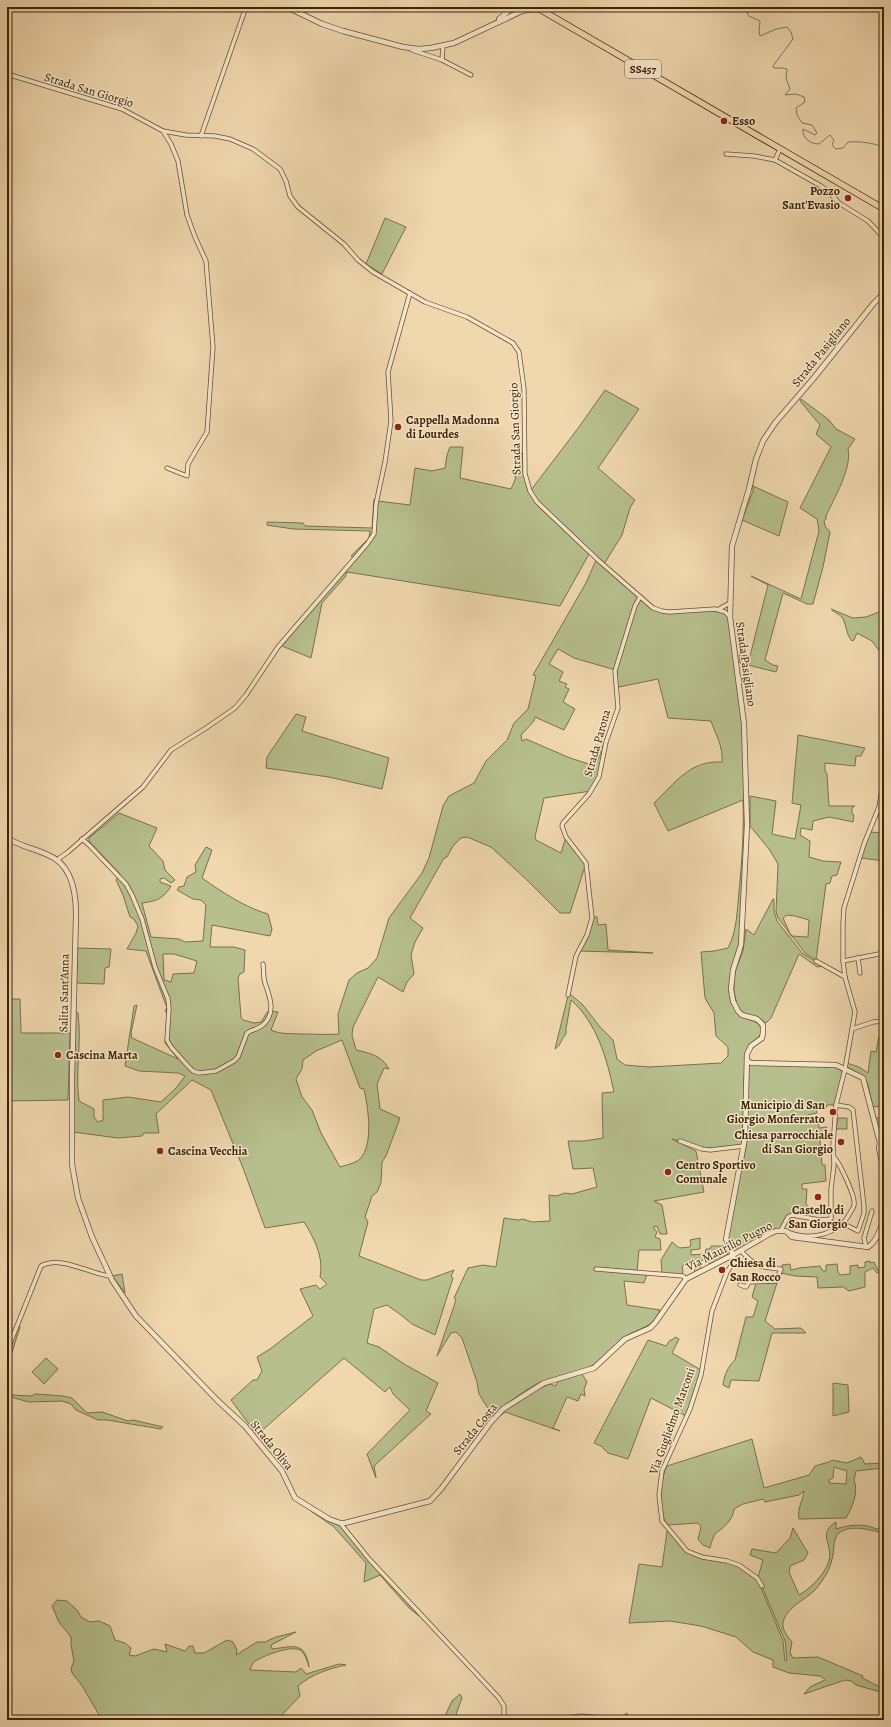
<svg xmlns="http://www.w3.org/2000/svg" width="891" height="1727" font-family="Alegreya,serif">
  <rect width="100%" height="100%" fill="#f0d7ae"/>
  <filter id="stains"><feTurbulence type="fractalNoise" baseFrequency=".005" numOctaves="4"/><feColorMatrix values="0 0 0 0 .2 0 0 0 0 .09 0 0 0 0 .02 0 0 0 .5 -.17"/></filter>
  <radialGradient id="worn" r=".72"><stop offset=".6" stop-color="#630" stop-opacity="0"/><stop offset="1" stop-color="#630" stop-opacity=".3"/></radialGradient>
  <g fill="#b6bf8d" stroke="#7a714a" fill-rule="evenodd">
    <polygon points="385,218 406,227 382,274 366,264"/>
    <polygon points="605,390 639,409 598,468 635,500 630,508 622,535 604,564 537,501 531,490 579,427"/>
    <path d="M801,399l28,21 7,9 19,10 -7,10c4,20 -14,49 -22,67v3l-2,2 1,5 5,6 -7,35 -10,37h-6l-24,-11 -18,67 8,5 5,1 -2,6 -36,-9 -1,-8 11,1 18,-71 -17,-9 50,23 18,-68 -2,-12 -17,-11 31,-61 -15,-13 4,-9 -20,-24z"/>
    <path d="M450,447h13l-3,31 51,11 4,-9 3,-29 4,2c1,21 4,38 18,55l49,46 -29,52 -213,-34 -2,5 -23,26 -11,55 -29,-12 73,-87 -4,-3 18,-18 1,-7 -77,-2 -26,-4v-3l36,1 2,3 67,2 2,-29 4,2 32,4 5,-37 17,3 13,-3 2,-13z"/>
    <polygon points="753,486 788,502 779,536 742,520 753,491"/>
    <path d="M596,560l57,50 9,3 54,-3 8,4 6,5 13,106 3,100 -7,120 -6,22 -2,31 13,20c10,3 16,4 18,14 -3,7 -12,11 -15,17 -3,9 1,19 -3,28v26l-2,42 -26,5 -19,-3 -3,-3 -22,-5 24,12 8,41 -50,9 8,4 5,29h-7l-3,-8 -4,1 4,5 -2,5 5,2 1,11h-22l-2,22 10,2 -3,9 -20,-2 3,24 33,5c-8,19 -20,17 -35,27 -12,8 -19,21 -32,28 -15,9 -33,10 -50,16 -17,7 -33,21 -48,33l-3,1 -13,-21 -2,-12 -15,-44 -6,-6 -5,1 -14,23 19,-56 -2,-2 14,-30 15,-3 13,2 8,-49 14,2 5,-1 9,3 18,-1 -1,-26 7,1 9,-3 7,1 25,-7 -4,-19 -20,1 -5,-28h16l19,-3 -1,-45 12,-1c-7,-33 -17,-69 -43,-92l-5,29v5c-5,5 -4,10 -11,15l13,-53 2,-2 13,11 17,22 13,13 4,19 8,6 24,2 72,-4 7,-7v-9l-12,-11 -2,-23 -9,-15 -4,-46 13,-1 14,-3c9,-17 9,-37 11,-56 3,-31 5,-61 4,-92l-75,31 -14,-28c21,-20 36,-43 68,-41 1,-17 -6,-26 -11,-41l-43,-3 -10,-39 -39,8 -2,-1v-18l-5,1 -38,-11 -16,-9 -9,15 14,8 -4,9 8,3 -2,3 4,2 -6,13 12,7 -11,21 -29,-13 -1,4 -13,14 1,6 4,-2 44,19 25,8 6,-14 -5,-7 9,2 -3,20 -11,24 -47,7 -9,39 1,3 25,13 5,-16 20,26 -16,50h-10l-32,-32 -37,-34 -24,-10 -6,1 -8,8 -6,11 -3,1 -34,60 13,10 -8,14 -4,13 3,19 -7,8 -4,10 -25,-15 -25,50 -1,8 4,15c14,3 26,6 33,19l-5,-1 -7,16 3,25 20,9 -14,38 -4,6 -1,21 -4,9 -5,4 -7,21 3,5 -9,34 62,24h6l27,-10 -3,6 2,2 -18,57 -23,-11 -11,-9 -14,-10 -13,4 -7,34 12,4 25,17 34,19 -12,28 5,3 -57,52 2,12 -9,-24 43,-44 -17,-16 -3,-7 -5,5 -41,-34 -87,77 -26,-35 22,-20h4l5,-9 -5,-14 13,-8 43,-33 -13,-27 16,-4 4,4 7,-5 -7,-7c4,-20 -6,-39 -16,-55l-39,6 -22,-60 -32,-78 -19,-10 -36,34 3,19h-15l-2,3 -24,2 -45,-6 2,-121 3,2c4,30 -3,59 1,88l15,8v8l4,5 5,-2v-20l25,-3 33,5 15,-14 9,-12 -7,-3 -39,-2 -14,-5 9,-60 3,-1 -6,28 1,5 46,21 -13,-16 2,-29 -2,-4 2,-2 -21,-57 -19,-2 9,-16 2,-7 -4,-7 -4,-2 -7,-22 -7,-15 4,-6 -31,-33v-3l30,-25 38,15 -8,18 14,15 2,9 10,10 -4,3 -7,-5 -4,1v3l11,4c-8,13 -14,15 -29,17l9,34 28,2 6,3 18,-1 3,-36 -5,-5 -8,-1 -16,-9 2,-3 5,-1 3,-9 9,-5 -1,-7 11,-18 6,3 -10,28c20,14 42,29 66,36l4,15 -2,7 -58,-11 -2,22h24l11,3 -1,22 -4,2 -2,4 3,39 2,3 11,3 7,-1 7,-11 10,1 -7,18c11,5 20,3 32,4 13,0 23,1 36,0l-1,-20 11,-34 8,-7 11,-5 9,-10 12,-40 33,-45 7,-15 14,-52 6,-10 25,-13 12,-22 21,-21 7,-17 14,-14 8,-33 -3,-1 53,-92zM163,954h11l23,7 -3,12 -21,1 -2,8 -7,-2zM342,1040l18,48 4,1c4,18 10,55 -4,70 -4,4 -14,6 -20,8l-19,-34 -9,-23 -10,-13 -6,-18 6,-10 1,-9 13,-9z"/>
    <path d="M831,609l22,9 13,-1 18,-7v47l-12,-16 -15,-8 -3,7 -2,1c-6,-7 -5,-14 -9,-22 -2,-5 -9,-6 -12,-10z"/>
    <polygon points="296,714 306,717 302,731 389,758 382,789 329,777 266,768 267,757"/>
    <path d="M798,735l67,13 -4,8h-5l-1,10 -30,-3v8l2,3 2,32h26l-3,2v6l2,1 -1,7 -24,-5 -16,4 -1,9 -11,-2 -1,7 10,6 -1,16 14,4 18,1 -4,13 -5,1 -2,7 -4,1 -10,76 -11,-7 -27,-35 -2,-6 2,-48 -9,-15 -19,-23v-30l26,5 -4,33 23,5 6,-34 -9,-2zM787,915l8,1 14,4 -1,17 -17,-1 -8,-18z"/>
    <polygon points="870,832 884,833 884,861 861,858"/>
    <polygon points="773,899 774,899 774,911 777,921 802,953 823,966 817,967 799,954 771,1018 766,1023 758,1017 746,1015 741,1011 737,1004 734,992 734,978 736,969 743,951 746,929 754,935"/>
    <polygon points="593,917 597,917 598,925 606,924 608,950 653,953 579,951"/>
    <polygon points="78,948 111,949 109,967 105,968 104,984 76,983"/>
    <polygon points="7,999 20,999 21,1033 70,1033 68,1100 7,1101"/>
    <path d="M884,1035v71l-11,1c-6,-24 -2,-29 -27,-40l1,-4 12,4 9,6 3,-22 5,1 3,-16z"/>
    <path d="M752,1064l84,3 7,5 -8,33h-8l-1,3 -10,2 1,3 -9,2 -1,8 11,-4 1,9 8,-1 -7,14 2,24h3l1,16 -24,3v5h5l-1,15 6,7 -11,-1 -1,5h-11l-9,15 -40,20c-8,-2 -11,-6 -12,-15l19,-94 1,-73z"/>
    <polygon points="838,1118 847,1118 847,1129 836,1129"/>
    <polygon points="875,1118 884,1118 884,1140 880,1137"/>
    <polygon points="700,1238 700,1249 691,1250 691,1255 705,1254 706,1249 710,1249 711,1246 726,1246 729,1251 726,1257 710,1265 706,1258 700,1262 701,1269 695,1272 694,1265 692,1262 686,1262 682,1267 683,1271 682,1275 662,1273 661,1260 672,1242 679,1248 690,1247 691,1244 690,1240"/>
    <polygon points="870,1261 870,1263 874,1262 879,1272 877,1273 873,1268 865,1272 865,1287 849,1291 843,1287 818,1288 817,1277 795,1276 781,1273 782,1265 790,1264 791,1270 799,1268 820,1266 823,1271 826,1271 826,1265 837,1264 838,1272 840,1275 850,1274 850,1266 858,1265 858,1268 865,1267 865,1262"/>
    <polygon points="122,1274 125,1293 112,1276"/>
    <path d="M756,1283h21l-12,38 10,8 26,-1 5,5h-34l-13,48 -28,-1 -2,8 -6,-3c1,-9 5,-19 12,-25l11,-43h7l5,-16 -6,-4z"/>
    <polygon points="19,1324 20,1327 7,1368 7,1357"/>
    <polygon points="675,1337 679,1339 672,1353 701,1370 686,1416 651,1398 628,1459 608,1453 601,1446 594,1443 648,1340 666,1346 670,1340 672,1340"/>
    <polygon points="46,1358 58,1369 44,1384 32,1372"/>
    <path d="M582,1374l5,8 -3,7 1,7 -4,-2 -3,7 -11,-4 -14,31 7,3 -55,-19 -9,7c9,-11 40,-30 54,-35l6,2 2,-5z"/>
    <polygon points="833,1383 848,1385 849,1412 833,1416"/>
    <polygon points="7,1391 12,1395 32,1396 35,1394 63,1396 72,1398 87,1413 102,1412 128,1421 133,1420 163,1427 161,1429 107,1420 98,1420 76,1410 71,1404 62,1401 29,1402 7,1396"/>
    <path d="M752,1439l12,49 45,-13 6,-9 14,-4 3,-2 15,3 14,-6 4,7 19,-1v5l-28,3 -2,9c5,12 -2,28 -8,38l-47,1c-2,-10 4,-19 5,-28l-5,4 -34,7 -2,-3 -20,5 -9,5c-1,11 -10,18 -18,24 -3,3 -5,11 -6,15l-7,-3 -5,-6 3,-12 -3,-4 -30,2 19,25 14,8 34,6 22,14 26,63 2,20 2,-1 -2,-19 -27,-64 5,-17 -13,-5 2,-6 24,4 14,-15 3,-10 15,25 -4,7 -14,6 -1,6 10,23c11,-6 26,-21 30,-34 4,-18 -12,-27 7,-39v7c11,-4 30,-6 40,0l8,-2v8l-1,-2c-12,-3 -33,-9 -44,0 -7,6 -4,18 -7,26 -1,5 -3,10 -5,14 -4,6 -8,13 -13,18 -10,9 -29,18 -31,32 -1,7 5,14 9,19l-2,11 3,5 25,-1 45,19 -1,2 22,11v4l-28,-8 -5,-4 -6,-1 -41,14 6,-7 15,-7 -4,-4 -32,-3 -16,-6v-7l-20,-8 -17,-15 -35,-11 -31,-5 -41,2 10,-59 23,3 6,-42c-11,-11 -8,-46 -1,-59zM834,1467l9,3h4l-1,14 -17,-1v-3l4,-2z"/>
    <polygon points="311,1511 339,1525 343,1529 419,1616 409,1608 380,1575 364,1582 366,1563 334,1527"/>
    <path d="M57,1600l10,1 10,9 4,7 9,5 9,-1 11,5 5,14 10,3 6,5 -2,7 6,1 19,-7 13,3 -2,-8 20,7 4,-5h4l2,7h9l23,-13 6,2 4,8 -1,5 21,-13h8l11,-5 20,-5 -25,13 1,4c20,-2 33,-9 37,18 -2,-6 -4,-14 -9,-17 -9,-5 -38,6 -46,12 -2,2 -3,5 -4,8l46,2 5,-4 5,6 33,-10 7,1c-18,4 -34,9 -48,21l2,10 -23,24h-175l-21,-36 -9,-11 -1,-5 3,-7 -3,-16v-8l-12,-15 -7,-16z"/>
    <polygon points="460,1694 462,1698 454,1720 435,1720 434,1717 438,1719 445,1716 452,1701"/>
    <polygon points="627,1713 627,1718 662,1720 562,1719 562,1716 581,1714 621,1717"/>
  </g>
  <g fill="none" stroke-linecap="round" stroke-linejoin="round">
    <g stroke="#757c6e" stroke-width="1">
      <polyline points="720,7 727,7"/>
      <path d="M744,7l5,9 11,5 -1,11 1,4 16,-7 11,-2 4,5 2,7 -20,27 1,2h8l5,1 -1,9 4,11 -5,6 11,-1 8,3 1,5 -9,6 1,7 5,8 10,2 5,8 -2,2 -12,-6c-1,9 7,15 16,15l11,-9 4,5 -2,5 4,4 7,-1 5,-6c13,-1 24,1 36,5"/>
    </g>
    <defs>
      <g id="minor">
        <polyline points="412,50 442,60 471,75"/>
        <polyline points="442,60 443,46"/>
        <polyline points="7,74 122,109 163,131 186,135 215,136 230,139 253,149 280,169 286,181 290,196 298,207 344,244 358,260 373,272 425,302 467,317 513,343 519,352 524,389 525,474 530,491 537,502 598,560 653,608 662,611 669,612 715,609 725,612 730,617"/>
        <polyline points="163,131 171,144 178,161 187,215 195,237 206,261 213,347 207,432 188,464 187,476 167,468"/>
        <polyline points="201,136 246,7"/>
        <polyline points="726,154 754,156 775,160 821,186 830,193 839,203 868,221 884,238"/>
        <polyline points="775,160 780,149"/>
        <polyline points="719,609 730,603"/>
        <path d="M82,839l7,6 37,39 6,11 10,24 13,48 13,32 1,10 -2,31 4,7 16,18 6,6 6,2 17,-2 18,-10 4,-4 9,-24c6,-4 12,-4 17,-9 12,-12 6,-27 1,-41 -2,-6 -1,-12 -2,-19"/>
        <polyline points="57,860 68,852 143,787 171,750 206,728 235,708 246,695 278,647 367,544 374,534 376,504 385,462 391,421 388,372 410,293"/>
        <polyline points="858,958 860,973"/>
        <polyline points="816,961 845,977"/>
        <polyline points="843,961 884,953"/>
        <polyline points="568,995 576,956 587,935 592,918 586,863 566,837 562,826 563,823 589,794 599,777 606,742 618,708 615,671 635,606 640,597"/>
        <polyline points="852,1029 873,1022 884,1021"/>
        <polyline points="836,1105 849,1107 853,1110 864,1206 864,1213 858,1231 844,1224"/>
        <polyline points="680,1141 702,1149 710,1150 744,1146"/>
        <polyline points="781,1230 788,1217 792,1215 820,1220 831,1219 831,1189 834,1165 833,1145 836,1105 845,1069 855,1012 845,977 843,961 843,923 844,908 864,844 879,807 884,777"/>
        <path d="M788,1232c22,9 51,3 62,-19 1,-2 4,-6 4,-8 2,-8 -14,-41 -20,-48"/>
        <polyline points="866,1247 864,1238 872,1211"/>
        <polyline points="733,1255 735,1260 727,1272 712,1311 701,1375 690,1409 662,1471 659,1495 662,1521 687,1551 702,1557 727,1561 739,1565 757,1578 762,1586"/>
        <polyline points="596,1269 683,1276 686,1279"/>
        <path d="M740,1285l6,2 3,-5 27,-1 5,-12c-22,-2 -25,-2 -40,-18"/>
        <path d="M7,1351l34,-85c21,-11 48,8 69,10"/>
        <polyline points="340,1523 370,1560 499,1698 504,1706 504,1720"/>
      </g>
      <g id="tertiary">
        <polyline points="287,7 322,24 343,31 403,47 419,49 431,48 454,43 522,11 533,9 540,10"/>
        <polyline points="505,14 513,7"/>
        <polyline points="499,19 504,15 506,7"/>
        <path d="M7,838c15,9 26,10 41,17 23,9 28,36 28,59l-4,164v86l6,34 14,39 20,43 24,36 82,85 27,25 37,45 13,27 34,21 11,4h5l85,-22 11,-12 50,-67 12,-13 41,-26 50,-15 31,-29 25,-11 5,-5 31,-44 47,-24 36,-21 7,-3h10l6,6 76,10c9,-6 13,-19 16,-29"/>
        <polyline points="748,1061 751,1063 836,1065 863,1078 880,1143 879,1148 884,1171"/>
        <polyline points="880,1143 884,1150"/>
        <polyline points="733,1255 726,1239 745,1138 747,1054 751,1046 762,1038 763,1033 763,1025 757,1019 742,1015 738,1011 733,1001 731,989 733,970 741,945 747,825 744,724 730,617 732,546 749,489 756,459 763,441 775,423 813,379 874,303 884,293"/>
      </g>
      <polyline id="primary" points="536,7 884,209"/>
    </defs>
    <use href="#minor" stroke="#6a5031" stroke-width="5"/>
    <use href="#tertiary" stroke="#6a5031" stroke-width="6"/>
    <use href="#primary" stroke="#3d2307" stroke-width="7"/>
    <use href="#minor" stroke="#f5e5ca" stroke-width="3.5"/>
    <use href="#tertiary" stroke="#f5e5ca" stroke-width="4.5"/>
    <use href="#primary" stroke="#f0d7ae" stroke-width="5.5"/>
  </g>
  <g fill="#8f2418" stroke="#f5e5ca" stroke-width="1.5">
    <circle cx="724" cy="121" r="4"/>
    <circle cx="848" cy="198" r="4"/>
    <circle cx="398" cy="427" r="4"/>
    <circle cx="58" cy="1055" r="4"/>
    <circle cx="833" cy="1112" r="4"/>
    <circle cx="841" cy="1142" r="4"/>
    <circle cx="160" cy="1151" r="4"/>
    <circle cx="668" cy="1172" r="4"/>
    <circle cx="818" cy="1197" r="4"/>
    <circle cx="722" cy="1270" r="4"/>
  </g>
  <g text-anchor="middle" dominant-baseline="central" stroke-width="3" stroke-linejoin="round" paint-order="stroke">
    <rect fill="#f5e5ca" stroke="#745d42" stroke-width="1" x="625" y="60" width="36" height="18" rx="3"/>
    <g font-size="11" font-weight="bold" fill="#3d2307">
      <text x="643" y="69">SS457</text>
    </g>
    <g font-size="12" fill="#3d2307" stroke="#f5e5ca">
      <text transform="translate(89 90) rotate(17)">Strada San Giorgio</text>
      <text transform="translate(821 352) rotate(-51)">Strada Pasigliano</text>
      <text transform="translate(515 429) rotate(-92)">Strada San Giorgio</text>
      <text transform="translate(746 664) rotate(82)">Strada Pasigliano</text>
      <text transform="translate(597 743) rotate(-74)">Strada Parona</text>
      <text transform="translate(64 993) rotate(-89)">Salita Sant'Anna</text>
      <text transform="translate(729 1246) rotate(-27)">Via Maurilio Pugno</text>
      <text transform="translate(672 1421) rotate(-70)">Via Guglielmo Marconi</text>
      <text transform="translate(475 1429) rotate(-51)">Strada Costa</text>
      <text transform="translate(272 1445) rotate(51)">Strada Oliva</text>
    </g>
    <g font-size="12" font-weight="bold" fill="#3d2307" stroke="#f5e5ca" text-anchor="start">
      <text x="732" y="121">Esso</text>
      <text x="840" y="191" text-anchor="end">Pozzo<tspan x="840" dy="14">Sant'Evasio</tspan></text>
      <text x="406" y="420">Cappella Madonna<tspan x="406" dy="14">di Lourdes</tspan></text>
      <text x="66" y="1055">Cascina Marta</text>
      <text x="825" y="1105" text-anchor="end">Municipio di San<tspan x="825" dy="14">Giorgio Monferrato</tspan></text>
      <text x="833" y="1135" text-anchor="end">Chiesa parrocchiale<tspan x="833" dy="14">di San Giorgio</tspan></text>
      <text x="168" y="1151">Cascina Vecchia</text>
      <text x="676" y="1165">Centro Sportivo<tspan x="676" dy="14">Comunale</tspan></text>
      <text x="818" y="1210" text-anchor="middle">Castello di<tspan x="818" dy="14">San Giorgio</tspan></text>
      <text x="730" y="1263">Chiesa di<tspan x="730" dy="14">San Rocco</tspan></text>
    </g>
  </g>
  <rect width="891" height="1727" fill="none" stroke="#f0d7ae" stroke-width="24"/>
  <rect x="8" y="8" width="875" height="1711" fill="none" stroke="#3d2307" stroke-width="2"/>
  <rect x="12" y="12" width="867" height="1703" fill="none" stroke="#3d2307"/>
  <rect width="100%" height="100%" filter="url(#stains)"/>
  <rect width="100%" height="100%" fill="url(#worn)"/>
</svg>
